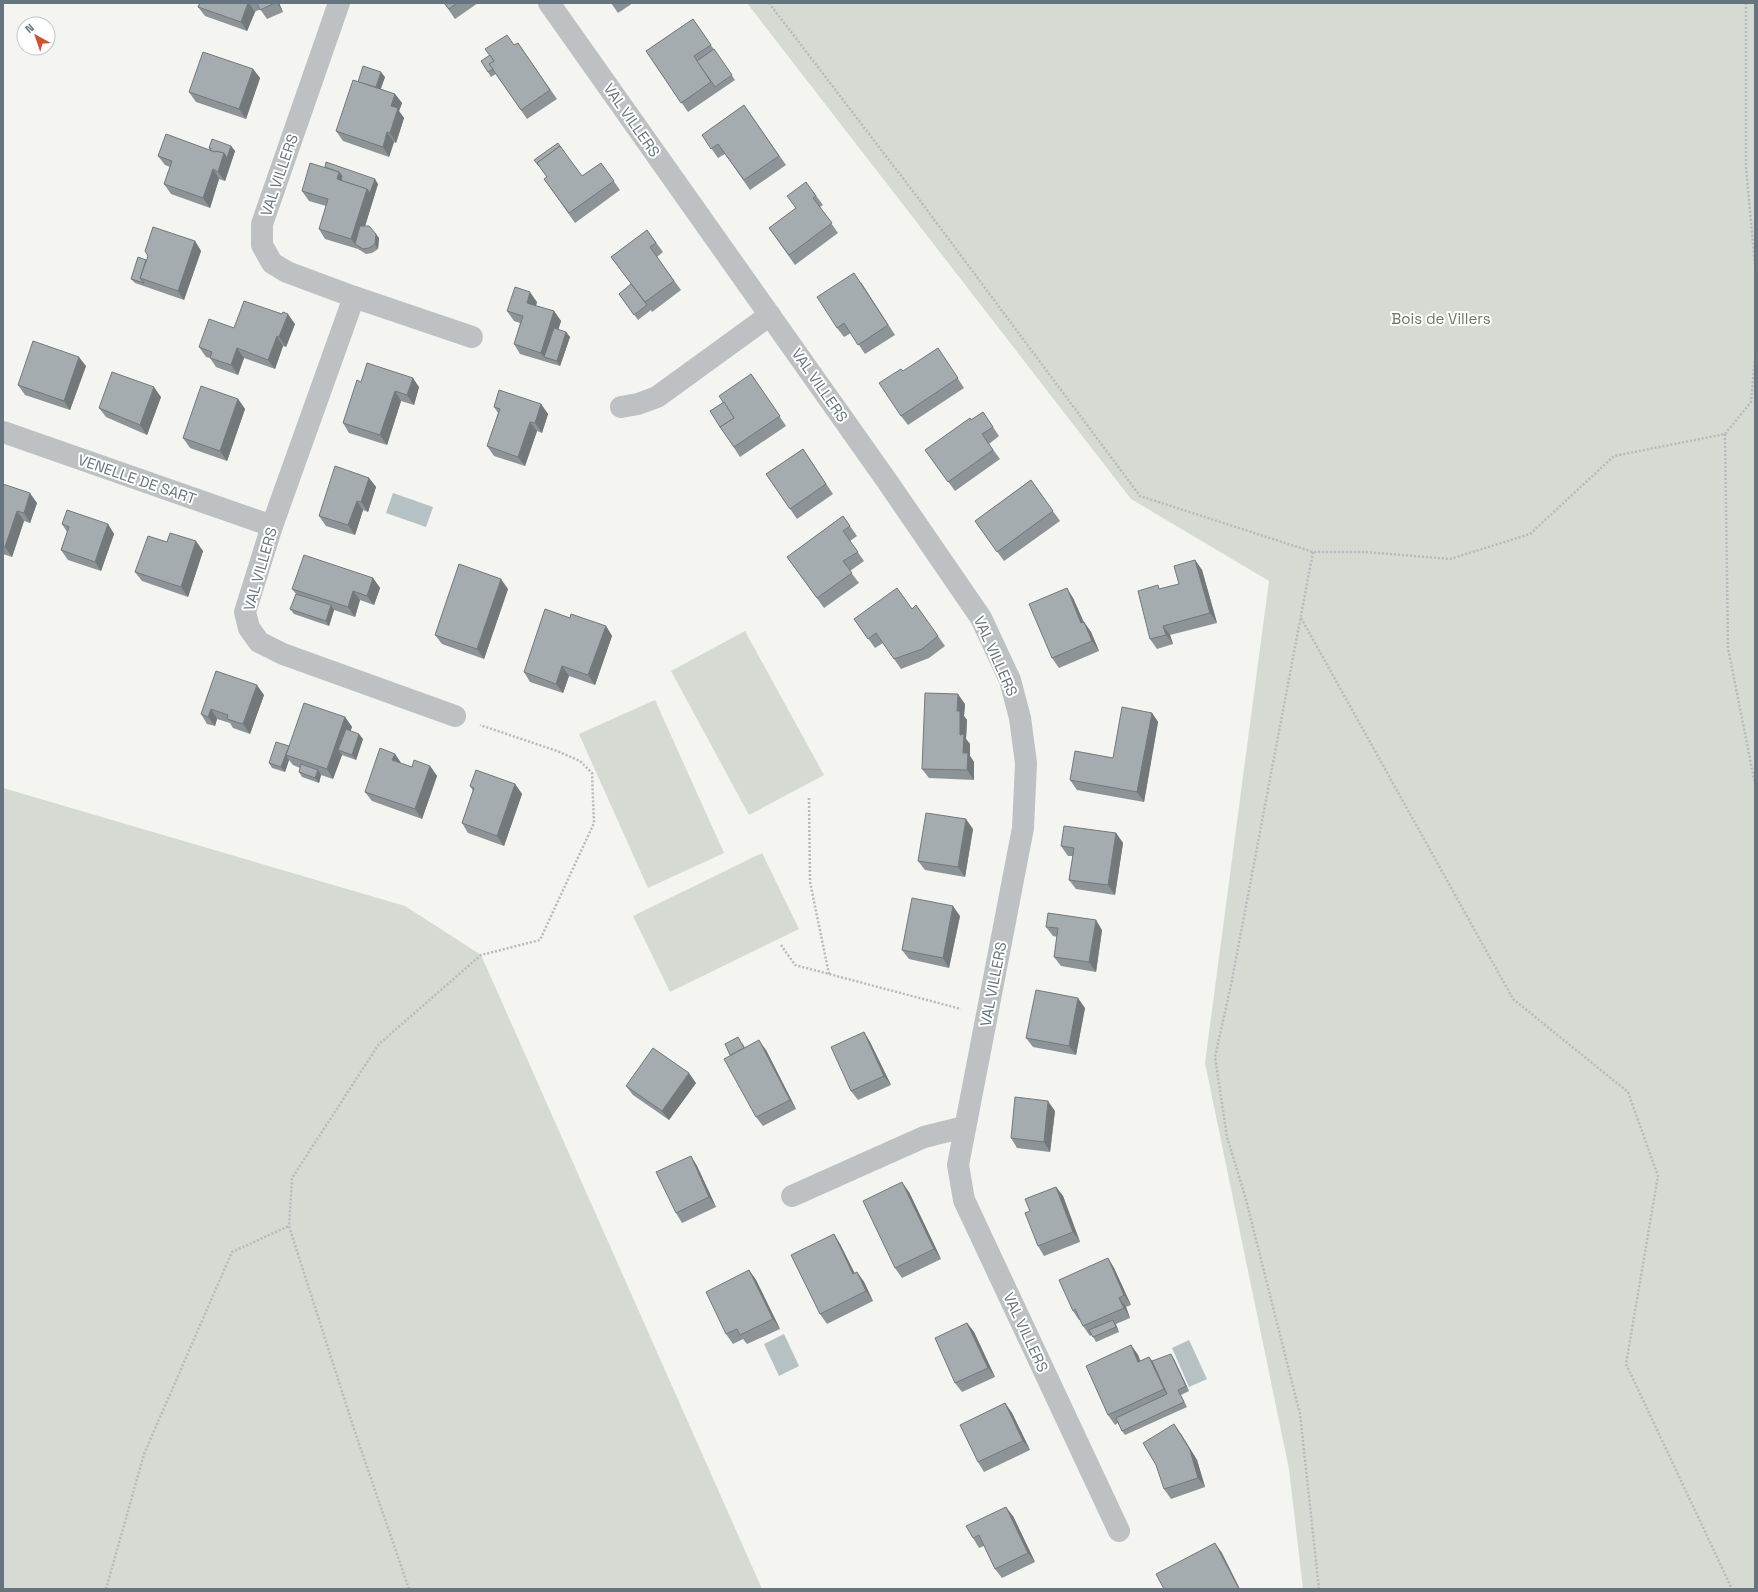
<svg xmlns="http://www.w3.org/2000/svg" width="1758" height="1592" font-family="'Space Grotesk',sans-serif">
  <rect width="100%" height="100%" fill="#f4f4f0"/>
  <g fill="#d5dad2">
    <polygon points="747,3 1755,3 1755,1589 1303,1589 1289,1469 1205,1063 1269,581 1131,499"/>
    <polygon points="745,631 824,775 749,815 671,671"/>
    <polygon points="655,700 724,853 648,888 579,734"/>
    <polygon points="3,788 405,906 481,955 762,1589 3,1589"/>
    <polygon points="762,853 799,929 670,992 633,916"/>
  </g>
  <g fill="#b6c1c4">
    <polygon points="393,493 433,507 426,527 386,513"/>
    <polygon points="784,1334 799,1366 779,1376 764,1344"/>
    <polygon points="1189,1340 1207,1379 1189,1387 1172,1348"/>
  </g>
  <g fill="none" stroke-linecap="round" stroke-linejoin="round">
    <g stroke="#b7babc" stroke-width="2.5" stroke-dasharray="2 2" stroke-linecap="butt">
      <polyline points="769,3 918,198 1140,496 1313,552 1366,552 1450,559 1530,534 1614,456 1725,434 1751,402 1755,358"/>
      <polyline points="1746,3 1746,168 1755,265"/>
      <polyline points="1725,434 1728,648 1755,784"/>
      <polyline points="1313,552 1231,985 1215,1057 1227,1137 1245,1196 1300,1414 1319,1589"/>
      <polyline points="1301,618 1513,999 1628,1092 1658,1176 1626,1364 1732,1589"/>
      <polyline points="809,798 810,882 829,974"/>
      <polyline points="781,945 795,965 961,1009"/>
      <polyline points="106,1589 144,1454 232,1252 289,1226"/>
      <polyline points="409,1589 355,1432 289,1226 292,1178 379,1044 481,955 540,940 594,823 592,773 580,761 557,751 480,725"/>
    </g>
    <g stroke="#bdc1c4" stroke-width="22">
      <polyline points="339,3 262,224 262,245 272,263 287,272 354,297 272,526 245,612 249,628 259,642 283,654 455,716"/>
      <polyline points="549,3 887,481 981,618 1010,680 1020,718 1026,763 1023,828 958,1165 964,1200 1119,1531"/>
      <polyline points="354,297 472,337"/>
      <polyline points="621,407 638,404 657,397 770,315"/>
      <polyline points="3,432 272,526"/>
      <polyline points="792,1196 924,1137 964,1127"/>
    </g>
  </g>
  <g fill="#8d9497">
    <polygon points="200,3 279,3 283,12 267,19 260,9 255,12 247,31 205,16 198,7"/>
    <polygon points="444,3 478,3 455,19"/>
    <polygon points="611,3 633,3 618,13"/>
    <polygon points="693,19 735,80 688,112 646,51"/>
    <polygon points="518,43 557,99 527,119 496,74 491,77 481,61"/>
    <polygon points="253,69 260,78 246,119 196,102 189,92"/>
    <polygon points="385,77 381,89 395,94 402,103 399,111 404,118 396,143 394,142 389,157 343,141 336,131 358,82"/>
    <polygon points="744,105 786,165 750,190 725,154 718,158 702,135"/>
    <polygon points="231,146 235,151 225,181 219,179 210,208 171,194 164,184 170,167 165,165 158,156 210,150 209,148"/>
    <polygon points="601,163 620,190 575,223 544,179 582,176"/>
    <polygon points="806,182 823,205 820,207 838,233 795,265 769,228 796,208"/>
    <polygon points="378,184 365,226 379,238 378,249 372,253 366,254 358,249 325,239 319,229 326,206 309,201 302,191"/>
    <polygon points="647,230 663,252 657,257 681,290 652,312 651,310 638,320 619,294 631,284 611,257"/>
    <polygon points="195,241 201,251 184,300 135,283 131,279 146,260"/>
    <polygon points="861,282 895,335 865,354 851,333 844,337 837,328"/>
    <polygon points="537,302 536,306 554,311 561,321 558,330 566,332 570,337 560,366 520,354 514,344 520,323 514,321 507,311"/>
    <polygon points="295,324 286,347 283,346 275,369 244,358 238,375 216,367 210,358 206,357 199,347 234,328"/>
    <polygon points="945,358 964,388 908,425 901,416 903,371"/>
    <polygon points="86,366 70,410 25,395 18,385"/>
    <polygon points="751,374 786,426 740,457 710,411 724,402"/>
    <polygon points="361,382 419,387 414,405 401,401 387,445 349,433 343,423"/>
    <polygon points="161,397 147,435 106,417 99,408"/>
    <polygon points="238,399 245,409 227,461 190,448 183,438"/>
    <polygon points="541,404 548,414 542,433 537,431 525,466 494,456 487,446 498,413 494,407"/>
    <polygon points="983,412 999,436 989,444 1000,459 955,491 925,450"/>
    <polygon points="803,449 833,494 797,519 766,474"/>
    <polygon points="369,478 376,487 368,512 363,510 355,535 326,526 319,516"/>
    <polygon points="1031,480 1060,521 1004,561 975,521"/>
    <polygon points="3,484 37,503 30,523 24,521 12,557 3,554"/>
    <polygon points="843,516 857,536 850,541 864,561 850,571 859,583 824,608 787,557"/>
    <polygon points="62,524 108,524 114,534 101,571 68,560 61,550 67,532"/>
    <polygon points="167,542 203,551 188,597 142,581 135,572"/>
    <polygon points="1195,560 1202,570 1217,623 1170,635 1173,644 1157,649 1150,639 1160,589 1179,584"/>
    <polygon points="373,578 380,588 374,605 360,600 355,617 334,610 329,626 294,614 290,609 296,594 292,589"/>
    <polygon points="508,589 484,659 442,644 435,635"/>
    <polygon points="1073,598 1084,622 1091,632 1099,651 1059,668 1052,658"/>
    <polygon points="916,605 945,646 929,658 901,669 883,643 875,648 854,619 912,609"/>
    <polygon points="570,618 606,626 612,636 595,685 569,676 563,693 530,682 524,672"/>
    <polygon points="216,671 264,695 250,734 233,728 230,723 217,719 215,726 207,724 201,714"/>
    <polygon points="965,704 964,716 967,720 966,739 970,744 970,756 974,762 974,780 929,778 922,769"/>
    <polygon points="1152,713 1158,722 1144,802 1077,790 1070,780 1113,758"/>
    <polygon points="345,717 352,727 350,731 363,739 356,760 342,755 333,779 321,775 319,783 302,777 299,772 300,768 293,765 289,760 285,772 272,768 269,763 289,747"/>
    <polygon points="395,754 401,763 412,767 430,766 437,776 422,819 372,801 365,792"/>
    <polygon points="515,784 522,794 504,846 468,833 462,823 473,791 470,786"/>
    <polygon points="973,829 965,877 925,870 918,861"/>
    <polygon points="1116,833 1123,843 1115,895 1076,889 1069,880 1073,856 1068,856 1061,846"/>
    <polygon points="960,916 949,968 909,959 902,950"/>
    <polygon points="1046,927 1102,930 1096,972 1061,966 1054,957 1057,937 1053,936"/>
    <polygon points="1085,1008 1076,1055 1033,1047 1026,1038"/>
    <polygon points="864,1032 870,1042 891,1085 858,1100 851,1091"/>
    <polygon points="742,1042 745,1048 766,1050 796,1109 763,1126 756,1117"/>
    <polygon points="696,1083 669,1120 633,1095 626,1086"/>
    <polygon points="1055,1111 1050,1152 1017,1148 1011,1138"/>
    <polygon points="691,1156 697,1166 716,1207 682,1223 676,1213"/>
    <polygon points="1056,1187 1063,1196 1080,1242 1044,1256 1038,1246"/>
    <polygon points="909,1192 941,1259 902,1278 895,1268"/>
    <polygon points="834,1234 840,1244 855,1274 857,1272 864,1282 873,1301 827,1324 820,1314"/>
    <polygon points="1108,1258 1114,1268 1131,1305 1126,1307 1130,1318 1116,1324 1119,1332 1096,1342 1092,1335 1090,1336 1083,1326 1080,1320 1079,1320 1073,1311"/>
    <polygon points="749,1270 756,1280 780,1329 747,1344 743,1339 733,1344 726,1334"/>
    <polygon points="967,1323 974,1332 995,1377 962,1392 955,1383"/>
    <polygon points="1131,1345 1138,1355 1140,1361 1149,1357 1152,1361 1174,1359 1189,1391 1181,1395 1187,1407 1125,1435 1122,1431 1118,1423 1115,1425 1108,1415"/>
    <polygon points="1005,1403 1012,1413 1030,1450 984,1472 978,1462"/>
    <polygon points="1181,1434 1197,1460 1205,1487 1171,1499 1164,1489"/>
    <polygon points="1013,1516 1035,1562 1002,1578 995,1569 984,1546 979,1548 973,1538"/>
  </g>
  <g fill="#73787b">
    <polygon points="248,3 249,3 255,12 247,31 241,22"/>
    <polygon points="277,3 279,3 283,12"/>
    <polygon points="253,69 260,78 246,119 239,109"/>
    <polygon points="381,72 385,77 378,95 375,90"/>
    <polygon points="395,94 402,103 399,111 404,118 396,143 390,133 391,106"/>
    <polygon points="387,132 394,142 389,157 383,147"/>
    <polygon points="231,146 235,151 225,181 218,172 224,153"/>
    <polygon points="213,169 219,179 210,208 203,198"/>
    <polygon points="339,172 346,181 345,185 337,179"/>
    <polygon points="375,179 378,184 359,246 355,244 351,239 367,189"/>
    <polygon points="376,234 379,238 378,249 375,244"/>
    <polygon points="195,241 201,251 184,300 178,291"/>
    <polygon points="530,292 537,302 534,312 527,303"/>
    <polygon points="554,311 561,321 549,359 544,357 541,353"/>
    <polygon points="288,314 295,324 286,347 279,337"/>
    <polygon points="566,332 570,337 560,366 557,361"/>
    <polygon points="277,336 283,346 275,369 268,360"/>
    <polygon points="237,348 244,358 238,375 231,365"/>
    <polygon points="79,357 86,366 70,410 64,401"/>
    <polygon points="413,378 419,387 414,405 407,395"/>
    <polygon points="154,387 161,397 147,435 140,425"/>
    <polygon points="395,391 401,401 387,445 380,435"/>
    <polygon points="238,399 245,409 227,461 220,451"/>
    <polygon points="541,404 548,414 542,433 535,423"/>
    <polygon points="530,422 537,431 525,466 518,457"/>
    <polygon points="369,478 376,487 368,512 361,502"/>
    <polygon points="30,493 37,503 30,523 24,513"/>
    <polygon points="357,501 363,510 355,535 348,525"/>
    <polygon points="17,511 24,521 12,557 5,547"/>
    <polygon points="108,524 114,534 101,571 95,562"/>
    <polygon points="196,541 203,551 188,597 181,587"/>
    <polygon points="1195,560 1202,570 1217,623 1210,613"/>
    <polygon points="373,578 380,588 374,605 367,596"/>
    <polygon points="501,579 508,589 484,659 477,649"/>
    <polygon points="1067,588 1073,598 1088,633 1081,623"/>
    <polygon points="353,591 360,600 355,617 348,607"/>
    <polygon points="331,605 334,610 329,626 326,621"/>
    <polygon points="1084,622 1091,632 1099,651 1092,641"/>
    <polygon points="606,626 612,636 595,685 588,675"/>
    <polygon points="1163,626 1170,635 1173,644 1166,635"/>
    <polygon points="562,666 569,676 563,693 556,684"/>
    <polygon points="257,685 264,695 250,734 243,724"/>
    <polygon points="958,694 965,704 964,716 967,720 966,739 970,744 970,756 974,762 974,780 967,770 960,735 957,711"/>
    <polygon points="211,709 217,719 215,726 208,717"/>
    <polygon points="1152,713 1158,722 1144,802 1137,792"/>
    <polygon points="345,717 352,727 343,752 338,750 342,755 333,779 327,769"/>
    <polygon points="359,734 363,739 356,760 352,755"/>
    <polygon points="289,746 292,751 286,755 289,760 285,772 281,767"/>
    <polygon points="395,754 401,763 392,760"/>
    <polygon points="430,766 437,776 422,819 415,809"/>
    <polygon points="318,770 321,775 319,783 315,778"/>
    <polygon points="515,784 522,794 504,846 497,836"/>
    <polygon points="966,819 973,829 965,877 958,867"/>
    <polygon points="1116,833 1123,843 1115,895 1108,885"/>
    <polygon points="953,906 960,916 949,968 943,958"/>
    <polygon points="1096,920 1102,930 1096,972 1089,962"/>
    <polygon points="1078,998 1085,1008 1076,1055 1069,1046"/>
    <polygon points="864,1032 870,1042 891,1085 884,1076"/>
    <polygon points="759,1040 766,1050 796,1109 790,1100"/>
    <polygon points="689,1073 696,1083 669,1120 662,1111"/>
    <polygon points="1048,1101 1055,1111 1050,1152 1044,1142"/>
    <polygon points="691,1156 697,1166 716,1207 709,1197"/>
    <polygon points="902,1182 909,1192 941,1259 934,1249"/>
    <polygon points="1056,1187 1063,1196 1080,1242 1073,1232"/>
    <polygon points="834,1234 840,1244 860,1284 853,1274"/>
    <polygon points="1108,1258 1114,1268 1131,1305 1124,1295"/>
    <polygon points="749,1270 756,1280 780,1329 773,1319"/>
    <polygon points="857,1272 864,1282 873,1301 866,1291"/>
    <polygon points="1119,1298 1126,1307 1130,1318 1124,1308"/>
    <polygon points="1113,1320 1116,1325 1119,1332 1116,1327"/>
    <polygon points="967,1323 974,1332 995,1377 988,1368"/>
    <polygon points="1131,1345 1138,1355 1145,1372 1138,1362"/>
    <polygon points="1171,1354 1174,1359 1189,1391 1186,1386"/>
    <polygon points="1149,1357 1156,1366 1171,1399 1164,1389"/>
    <polygon points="1005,1403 1012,1413 1030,1450 1023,1441"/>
    <polygon points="1174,1424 1181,1434 1197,1460 1205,1487 1198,1478"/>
    <polygon points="1006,1507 1013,1516 1035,1562 1028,1553"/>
    <polygon points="1215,1543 1222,1553 1240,1589 1239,1589"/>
  </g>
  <g fill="#a4acb0" stroke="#73787b">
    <polygon points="200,3 248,3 241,22 198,7"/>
    <polygon points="257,3 275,3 260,10"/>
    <polygon points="444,3 457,3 449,9"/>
    <polygon points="693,19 711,45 694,56 711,82 681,103 646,51"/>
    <polygon points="507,35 514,45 518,43 550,90 521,110 489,64 494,61 485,49"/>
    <polygon points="714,49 732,75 715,87 697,61"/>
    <polygon points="203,52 253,69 239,109 189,92"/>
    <polygon points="490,55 494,61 489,64 493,69 488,72 481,61"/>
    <polygon points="363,66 381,72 376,87 358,82"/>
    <polygon points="353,80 395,94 391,106 398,108 390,133 387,132 383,147 336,131"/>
    <polygon points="744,105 779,156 744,180 718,144 711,149 702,135"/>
    <polygon points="166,134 215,152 216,151 224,153 218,172 213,169 203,198 164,184 172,161 158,156"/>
    <polygon points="212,139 231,146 227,158 224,153 216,151 215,152 210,150 211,148 209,148"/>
    <polygon points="558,143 561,148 560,146 537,163 540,167 534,160"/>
    <polygon points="560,146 582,176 601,163 614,181 569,213 544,179 547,177 537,163"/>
    <polygon points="326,162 375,179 370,193 367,189 341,181 342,176 339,172 325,167"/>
    <polygon points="310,163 339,172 337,179 367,189 351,239 319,229 328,199 302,191"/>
    <polygon points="806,182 816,196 813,198 832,223 789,255 769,228 796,208 787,196"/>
    <polygon points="360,226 369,226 376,234 375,244 369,248 363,249 355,244"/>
    <polygon points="153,227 195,241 178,291 140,278 148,256 145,251"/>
    <polygon points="647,230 656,243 650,247 674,281 645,302 611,257"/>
    <polygon points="138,257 146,260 140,278 144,283 131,279"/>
    <polygon points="854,273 888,325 858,345 844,323 837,328 817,297"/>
    <polygon points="631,284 647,305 634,315 619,294"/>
    <polygon points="515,287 530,292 527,303 554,311 541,353 514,344 523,316 507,311"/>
    <polygon points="244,301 282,314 283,312 288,314 279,337 277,336 268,360 237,348 231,365 210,358 212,352 199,347 209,319 234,328"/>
    <polygon points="554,328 566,332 557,361 544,357"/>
    <polygon points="33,341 79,357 64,401 18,385"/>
    <polygon points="938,348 958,378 901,416 879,383 901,369 903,371"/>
    <polygon points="367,363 413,378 407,395 395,391 380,435 343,423 357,380 361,382"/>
    <polygon points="112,372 154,387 140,425 99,408"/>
    <polygon points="751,374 780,416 734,447 720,427 734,418 719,396"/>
    <polygon points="201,386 238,399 220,451 183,438"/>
    <polygon points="499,390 541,404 535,423 530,422 518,457 487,446 500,409 494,407"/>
    <polygon points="724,402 734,418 720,427 710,411"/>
    <polygon points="983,412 993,427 982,434 993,450 948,482 925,450 970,418 971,420"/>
    <polygon points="803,449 826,484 790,509 766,474"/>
    <polygon points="335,466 369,478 361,502 357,501 348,525 319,516"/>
    <polygon points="1031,480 1053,511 997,552 975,521"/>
    <polygon points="3,484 30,493 24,513 17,511 5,547 3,547"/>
    <polygon points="67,510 108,524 95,562 61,550 69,527 62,524"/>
    <polygon points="843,516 850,526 843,531 858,552 843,561 852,573 817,598 787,557"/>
    <polygon points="170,533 196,541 181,587 135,572 148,536 167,542"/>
    <polygon points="304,555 373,578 367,596 353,591 348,607 292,589"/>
    <polygon points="1195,560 1210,613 1163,626 1166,635 1150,639 1138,591 1158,585 1159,589 1179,584 1174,566"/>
    <polygon points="459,564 501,579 477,649 435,635"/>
    <polygon points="897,588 912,609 916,605 938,636 922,649 894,659 876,633 868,639 854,619"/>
    <polygon points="1067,588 1081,623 1084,622 1092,641 1052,658 1029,604"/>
    <polygon points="296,594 331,605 326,621 290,609"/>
    <polygon points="545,609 570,618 571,614 606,626 588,675 562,666 556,684 524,672"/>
    <polygon points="216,671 257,685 243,724 227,719 228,715 211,709 208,717 201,714"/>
    <polygon points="925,693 958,694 957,711 960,711 960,735 964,734 963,753 968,753 967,770 922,769"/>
    <polygon points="304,703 345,717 327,769 286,755"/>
    <polygon points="1122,707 1152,713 1137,792 1070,780 1075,751 1113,758"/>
    <polygon points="346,729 359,734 352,755 338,750"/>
    <polygon points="276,742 289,746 281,767 269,763"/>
    <polygon points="380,748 395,754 392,760 412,767 414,760 430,766 415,809 365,792"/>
    <polygon points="301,764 318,770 315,778 299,772"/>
    <polygon points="476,770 515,784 497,836 462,823 474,788 470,786"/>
    <polygon points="926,813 966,819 958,867 918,861"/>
    <polygon points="1064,826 1116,833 1108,885 1069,880 1074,848 1061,846"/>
    <polygon points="912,898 953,906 943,958 902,950"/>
    <polygon points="1048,913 1096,920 1089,962 1054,957 1058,928 1046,927"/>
    <polygon points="1036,990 1078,998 1069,1046 1026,1038"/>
    <polygon points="864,1032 884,1076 851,1091 831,1047"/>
    <polygon points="738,1037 744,1048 730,1055 725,1044"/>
    <polygon points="759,1040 790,1100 756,1117 724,1059"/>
    <polygon points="653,1048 689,1073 662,1111 626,1086"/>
    <polygon points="1015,1097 1048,1101 1044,1142 1011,1138"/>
    <polygon points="691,1156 709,1197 676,1213 656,1172"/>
    <polygon points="902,1182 934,1249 895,1268 863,1201"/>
    <polygon points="1056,1187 1073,1232 1038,1246 1025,1213 1030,1211 1025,1199"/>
    <polygon points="834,1234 853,1274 857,1272 866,1291 820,1314 791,1255"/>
    <polygon points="1108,1258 1124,1295 1119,1298 1124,1308 1083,1326 1075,1309 1073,1311 1059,1280"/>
    <polygon points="749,1270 773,1319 740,1335 737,1329 726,1334 706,1292"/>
    <polygon points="1113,1320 1116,1327 1093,1337 1089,1330"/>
    <polygon points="967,1323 988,1368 955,1383 935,1338"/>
    <polygon points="1131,1345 1138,1362 1149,1357 1164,1389 1108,1415 1086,1366"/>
    <polygon points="1171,1354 1186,1386 1178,1390 1184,1402 1122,1431 1116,1418 1167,1394 1152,1361"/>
    <polygon points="1005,1403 1023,1441 978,1462 960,1425"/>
    <polygon points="1174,1424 1190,1450 1198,1478 1164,1489 1156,1465 1143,1443"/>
    <polygon points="1006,1507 1028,1553 995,1569 979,1535 973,1538 966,1526"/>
    <polygon points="1215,1543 1239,1589 1164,1589 1156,1574"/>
  </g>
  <g text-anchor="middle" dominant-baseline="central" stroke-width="4" stroke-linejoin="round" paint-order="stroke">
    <g font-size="15" fill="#65747e" stroke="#fff">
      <text transform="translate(632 120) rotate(55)">VAL VILLERS</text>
      <text transform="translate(279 175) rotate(-71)">VAL VILLERS</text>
      <text transform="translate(820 385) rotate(55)">VAL VILLERS</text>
      <text transform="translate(137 479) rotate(19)">VENELLE DE SART</text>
      <text transform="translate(260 569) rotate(-74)">VAL VILLERS</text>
      <text transform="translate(996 656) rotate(66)">VAL VILLERS</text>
      <text transform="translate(993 984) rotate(-79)">VAL VILLERS</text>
      <text transform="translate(1026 1332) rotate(65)">VAL VILLERS</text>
    </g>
    <g font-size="15" fill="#687664" stroke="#fff">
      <text x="1441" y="318">Bois de Villers</text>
    </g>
  </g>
  <rect width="1758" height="1592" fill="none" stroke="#65747e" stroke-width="8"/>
  <g transform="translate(36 36) rotate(320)"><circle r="19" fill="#ffffff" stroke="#c1c7cb"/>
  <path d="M0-3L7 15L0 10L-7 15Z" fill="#d15232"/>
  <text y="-6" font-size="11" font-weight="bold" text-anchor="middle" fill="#65747e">N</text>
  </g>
</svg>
